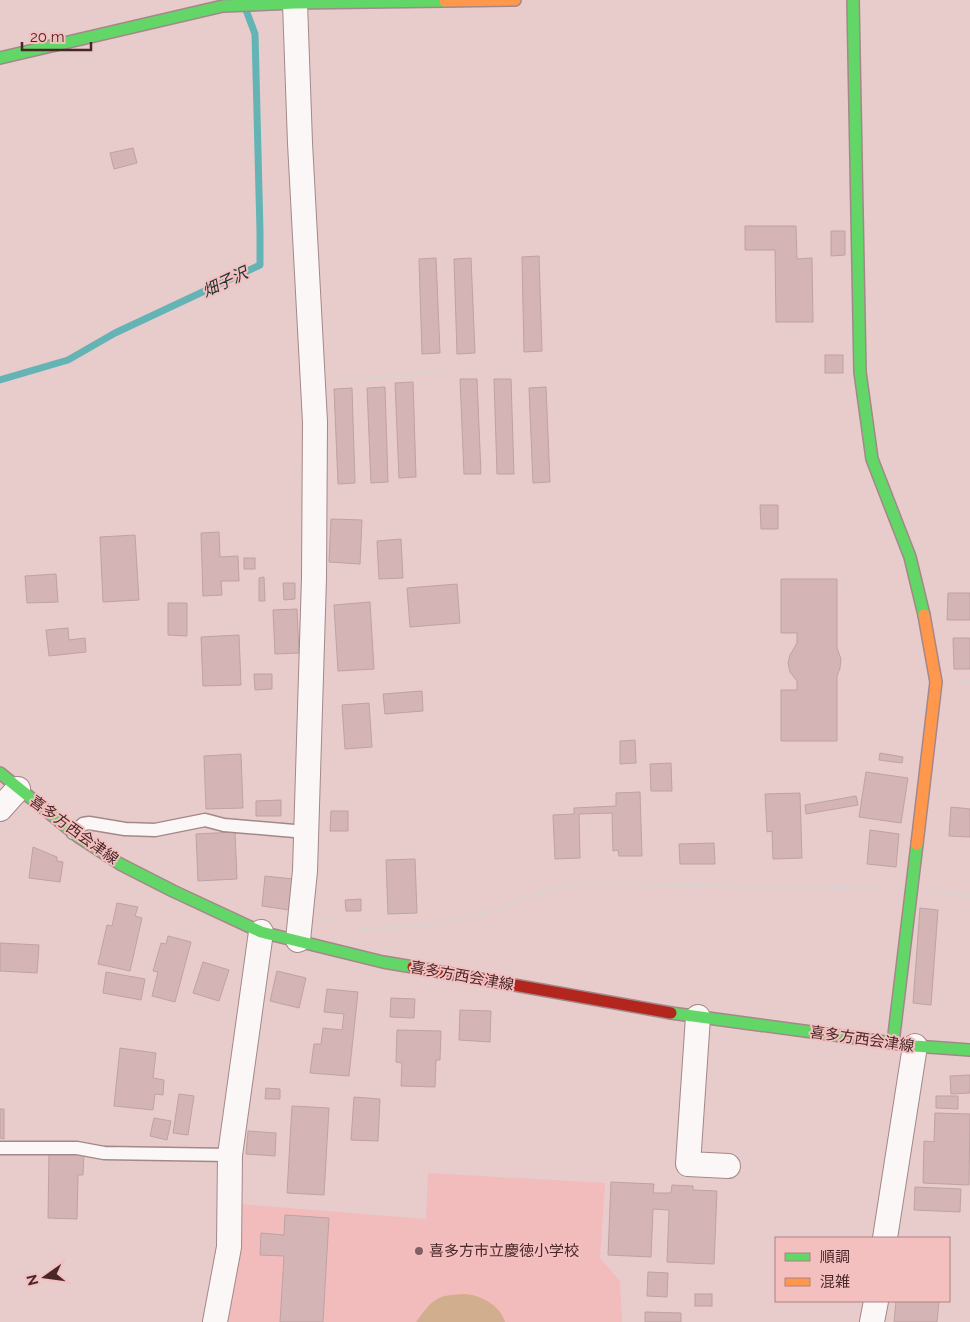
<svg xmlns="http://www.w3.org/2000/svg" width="970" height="1322" font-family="Raleway,'Noto Sans JP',sans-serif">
  <rect width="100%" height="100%" fill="#e8cbcb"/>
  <polygon fill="#f2bbbc" points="428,1173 605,1183 600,1258 620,1281 622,1322 223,1322 239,1204 426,1219"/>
  <path fill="#d1af8e" d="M466,1294c16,2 34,11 39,28h-89c18,-24 20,-27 50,-28z"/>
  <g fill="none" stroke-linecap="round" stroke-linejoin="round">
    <polyline stroke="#64b4b6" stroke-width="7" points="0,380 68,360 115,333 260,265 260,232 255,34 246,10"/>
  </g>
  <g fill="#d5b4b5" stroke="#bfa2a3">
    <polygon points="133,148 137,163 114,169 110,153"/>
    <polygon points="745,226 796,226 797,259 812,258 813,322 776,322 775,250 745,250"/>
    <polygon points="831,231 845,231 845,255 831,256"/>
    <polygon points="539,256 542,351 524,352 522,257"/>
    <polygon points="436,258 440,353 422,354 419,259"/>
    <polygon points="471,258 475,353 457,354 454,259"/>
    <rect x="825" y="355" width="18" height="18"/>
    <polygon points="460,379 477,379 481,474 464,474"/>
    <polygon points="494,379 511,379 514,474 497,474"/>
    <polygon points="413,382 416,477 399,478 395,383"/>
    <polygon points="385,387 388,482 371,483 367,388"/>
    <polygon points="546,387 550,482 533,483 529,388"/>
    <polygon points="352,388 355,483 338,484 334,389"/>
    <polygon points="760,505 778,505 778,529 761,529"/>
    <polygon points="331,519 362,520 360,564 329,562"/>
    <polygon points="219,532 220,557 238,556 239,581 221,581 222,595 203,596 201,533"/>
    <polygon points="135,535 139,600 103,602 100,537"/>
    <polygon points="401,539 403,578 379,579 377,541"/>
    <rect x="244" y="558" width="11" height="11"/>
    <polygon points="56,574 58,602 27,603 25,576"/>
    <polygon points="264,577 265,601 259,601 259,578"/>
    <polygon points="781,579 837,579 837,648 841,659 840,668 837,676 837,741 781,741 781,690 797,690 797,681 790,672 788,663 790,655 797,643 797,633 781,633"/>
    <polygon points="283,583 295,583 295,599 284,600"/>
    <polygon points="457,584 460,623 410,627 407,588"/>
    <polygon points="948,593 970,593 970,620 947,620"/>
    <polygon points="370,602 374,669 338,671 334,605"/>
    <polygon points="168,603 187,603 187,636 168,635"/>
    <polygon points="297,609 299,653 275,654 273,610"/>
    <polygon points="68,628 69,640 85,638 86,652 49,656 46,630"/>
    <polygon points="239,635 241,685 203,686 201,637"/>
    <polygon points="953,638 970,638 970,669 954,669"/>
    <polygon points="254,674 272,674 272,689 255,690"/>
    <polygon points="422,691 423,711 385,714 383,694"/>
    <polygon points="369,703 372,747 345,749 342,705"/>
    <polygon points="635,740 636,763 620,764 620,741"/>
    <polygon points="880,753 903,757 902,763 879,760"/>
    <polygon points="241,754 243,808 206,809 204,756"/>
    <polygon points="671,763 672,791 651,791 650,764"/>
    <polygon points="866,772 908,778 901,823 859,817"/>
    <polygon points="640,792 642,856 619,856 618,850 613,851 612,813 579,814 580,858 555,859 553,815 574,814 574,808 616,806 616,793"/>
    <polygon points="800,793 802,858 773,859 772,831 767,832 765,794"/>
    <polygon points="856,796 858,805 806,814 805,805"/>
    <polygon points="281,800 281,816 256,816 256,801"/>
    <polygon points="951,807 970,809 970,837 949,836"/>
    <polygon points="331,811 348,811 348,831 330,831"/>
    <polygon points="870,830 899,834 896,867 867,864"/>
    <polygon points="235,832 237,879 198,881 196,834"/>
    <polygon points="714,843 715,864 680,864 679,844"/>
    <polygon points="33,847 57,857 57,861 63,862 60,882 29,878"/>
    <polygon points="415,859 417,913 388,914 386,860"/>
    <polygon points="265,876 293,879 289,910 262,906"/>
    <polygon points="361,899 361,911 346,911 345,900"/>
    <polygon points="117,903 138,907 135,916 142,918 130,971 98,964 107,925 112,926"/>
    <polygon points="920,908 938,910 931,1005 913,1003"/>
    <polygon points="168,936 191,942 175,1002 152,996 158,972 153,971 161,943 166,944"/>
    <polygon points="0,943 39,945 37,973 0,971"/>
    <polygon points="203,962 229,970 219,1001 193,993"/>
    <polygon points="277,971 306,978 299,1008 270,1001"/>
    <polygon points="106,972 145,979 141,1000 103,993"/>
    <polygon points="327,989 358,992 349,1076 310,1073 314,1044 321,1044 323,1028 342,1030 344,1014 324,1012"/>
    <polygon points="391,998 415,999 414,1018 390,1017"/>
    <polygon points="460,1010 491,1011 490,1042 459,1040"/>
    <polygon points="397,1030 441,1031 440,1060 436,1060 435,1087 401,1086 402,1063 396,1062"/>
    <polygon points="120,1048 156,1053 153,1078 164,1080 163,1095 155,1094 153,1110 114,1106"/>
    <polygon points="970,1075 970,1093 951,1094 950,1076"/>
    <polygon points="266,1088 280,1089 280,1099 265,1099"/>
    <polygon points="179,1094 194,1096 188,1135 173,1133"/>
    <polygon points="936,1096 958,1096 958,1109 936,1108"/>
    <polygon points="354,1097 380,1099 378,1141 351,1140"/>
    <polygon points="292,1106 329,1108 324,1195 287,1193"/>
    <polygon points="0,1109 4,1109 4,1139 0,1138"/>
    <polygon points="935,1113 970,1114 969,1185 923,1183 924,1141 934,1142"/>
    <polygon points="154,1118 171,1121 167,1140 150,1136"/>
    <polygon points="248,1131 276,1133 275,1156 246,1154"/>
    <polygon points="49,1153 84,1154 83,1175 78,1175 77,1219 48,1218"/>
    <polygon points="611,1182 654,1184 653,1193 671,1193 672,1185 693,1186 693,1190 717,1191 714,1264 667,1262 669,1210 653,1209 651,1257 608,1255"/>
    <polygon points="915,1187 961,1189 960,1212 914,1210"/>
    <polygon points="285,1215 329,1218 323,1322 280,1322 284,1256 260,1255 261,1233 284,1235"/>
    <polygon points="648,1272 668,1273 667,1297 647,1296"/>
    <rect x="695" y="1294" width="17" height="12"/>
    <polygon points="896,1301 939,1301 937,1322 894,1322"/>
    <polygon points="645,1312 681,1313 681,1322 645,1322"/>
  </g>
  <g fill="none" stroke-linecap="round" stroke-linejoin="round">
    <defs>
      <g id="lane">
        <polyline points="73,833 83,824 89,823 125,829 155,830 205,820 224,825 306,832"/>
        <polyline points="0,1148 77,1148 104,1153 230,1155"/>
      </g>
      <g id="street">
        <polyline points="295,3 300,143 315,422 314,578 305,871 298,940"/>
        <polyline points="0,809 18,789"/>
        <polyline points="698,1017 688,1164 728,1166"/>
        <polyline points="885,1238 915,1046"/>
        <polyline points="215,1322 229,1247 230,1155 261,932"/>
        <polyline points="872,1322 876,1301"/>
      </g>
      <g id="fast">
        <polyline points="853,0 860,372 872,459 910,557 924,615"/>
        <polyline points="0,58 223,6 295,3 445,1"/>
        <polyline points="0,773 80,838 120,864 173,891 261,932 383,962 413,967"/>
        <polyline points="671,1013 915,1046 970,1050"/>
        <polyline points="893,1043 917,844"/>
      </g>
      <g id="slow">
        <polyline points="445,1 515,0"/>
        <polyline points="917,844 936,682 924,615"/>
      </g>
      <polyline id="jam" points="413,967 671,1013"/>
    </defs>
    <use href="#lane" stroke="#a48889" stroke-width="15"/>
    <use href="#street" stroke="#a48889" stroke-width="26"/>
    <use href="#fast" stroke="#a48889" stroke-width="14"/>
    <use href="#slow" stroke="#a48889" stroke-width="14"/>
    <use href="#jam" stroke="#a48889" stroke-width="14"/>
    <g stroke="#dbd2d2" stroke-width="3" stroke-dasharray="5 2.5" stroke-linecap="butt">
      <polyline points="336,380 398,376 444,370"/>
      <polyline points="959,682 970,682"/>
      <polyline points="936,892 970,896"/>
      <polyline points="324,914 330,920 337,923"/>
      <path d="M362,929c32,-2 64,-2 95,-9 39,-9 75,-25 113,-36l317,4"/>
    </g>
    <use href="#lane" stroke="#fcf7f7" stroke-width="12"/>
    <use href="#street" stroke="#fcf7f7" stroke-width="24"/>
    <use href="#fast" stroke="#63d668" stroke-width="11"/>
    <use href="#slow" stroke="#ff974d" stroke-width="11"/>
    <use href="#jam" stroke="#b3261e" stroke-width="11"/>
  </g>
  <circle fill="#816062" stroke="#f4bfbf" stroke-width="2" cx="419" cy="1251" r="5"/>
  <g text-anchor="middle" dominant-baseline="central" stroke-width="4" stroke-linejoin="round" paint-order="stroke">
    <g font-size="15" fill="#492729" stroke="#f4bfbf">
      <text transform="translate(74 830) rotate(36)">喜多方西会津線</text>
      <text transform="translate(462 976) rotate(10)">喜多方西会津線</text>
      <text transform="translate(862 1039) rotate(8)">喜多方西会津線</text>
    </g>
    <g font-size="15" fill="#492729" stroke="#f4bfbf" text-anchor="start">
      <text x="429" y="1251">喜多方市立慶徳小学校</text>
    </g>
    <g font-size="16" font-style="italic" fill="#193334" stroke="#f4bfbf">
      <text transform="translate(225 282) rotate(-25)">畑子沢</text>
    </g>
  </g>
  <rect x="775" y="1237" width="175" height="65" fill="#f4bfbf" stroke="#b08283"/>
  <rect x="785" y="1253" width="25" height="8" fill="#63d668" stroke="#b08283"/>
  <text x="820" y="1262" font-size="15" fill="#492729">順調</text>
  <rect x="785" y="1278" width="25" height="8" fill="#ff974d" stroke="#b08283"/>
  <text x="820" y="1287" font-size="15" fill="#492729">混雑</text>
  <g transform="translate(45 1277) rotate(256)" stroke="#f4bfbf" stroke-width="4" paint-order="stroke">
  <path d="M0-4L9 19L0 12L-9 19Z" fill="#492729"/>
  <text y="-8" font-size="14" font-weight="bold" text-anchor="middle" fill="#492729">N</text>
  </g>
  <path d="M22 42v8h69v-8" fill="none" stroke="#492729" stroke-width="2.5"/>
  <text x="30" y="42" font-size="15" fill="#492729" stroke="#f4bfbf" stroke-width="4" paint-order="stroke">20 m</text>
</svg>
